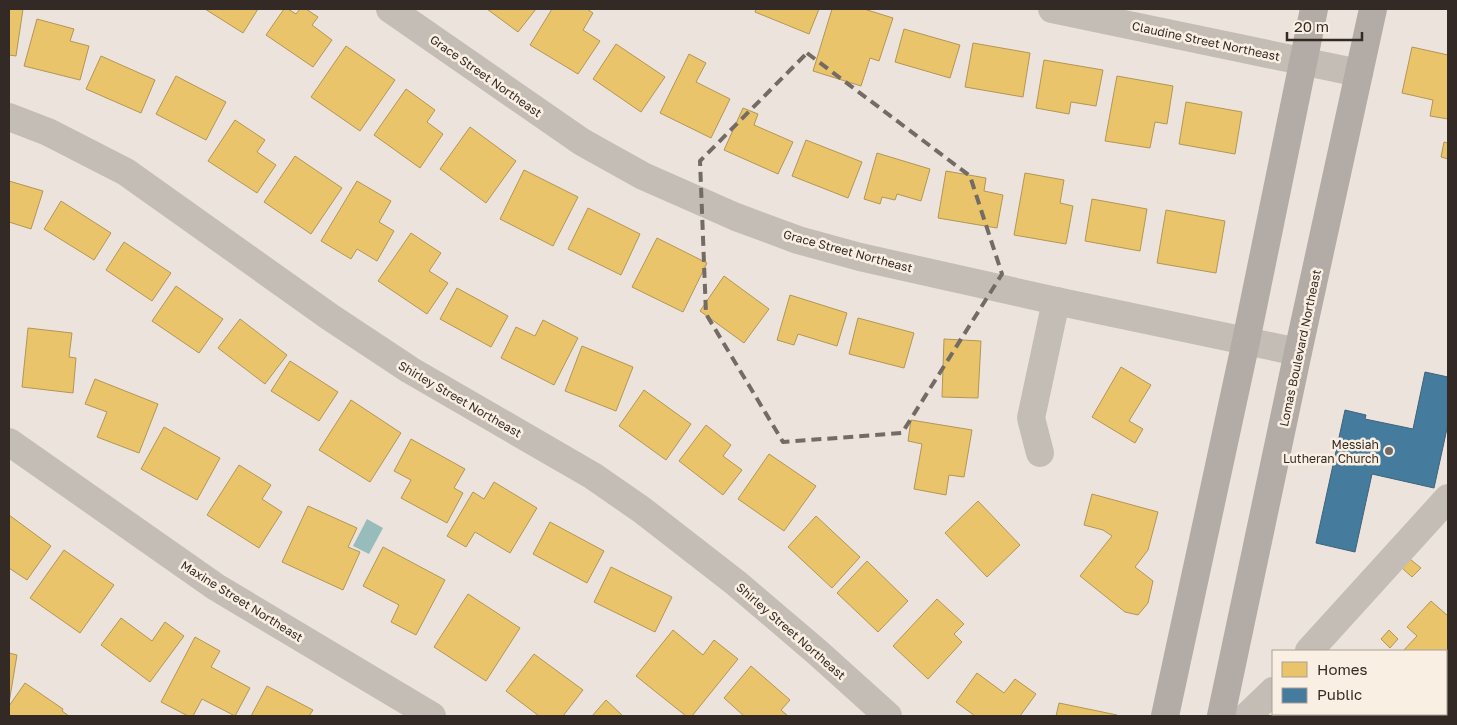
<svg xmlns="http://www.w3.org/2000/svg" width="1457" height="725" font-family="'Golos Text',sans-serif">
  <rect width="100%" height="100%" fill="#ece4dc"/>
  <polygon fill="#98bcbc" points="367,519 383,528 369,554 353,546"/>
  <g fill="#e9c46a" stroke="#b39655">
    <polygon points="9,9 23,9 16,56 9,55"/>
    <polygon points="205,9 258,9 243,33"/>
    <polygon points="284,9 288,9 296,14 300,9 306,9 318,17 312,25 332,40 313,67 266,35"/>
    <polygon points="487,9 536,9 518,32"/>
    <polygon points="552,9 587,9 593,13 583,30 600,41 578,74 530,45"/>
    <polygon points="756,9 819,9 809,34 755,12"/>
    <polygon points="832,9 864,9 893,18 879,61 870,58 861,86 813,71"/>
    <polygon points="37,19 74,29 70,41 89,46 80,80 24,66"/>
    <polygon points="904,29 960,45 950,78 895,62"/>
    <polygon points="973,43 1030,53 1023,97 965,87"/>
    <polygon points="616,44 665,77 641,112 593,79"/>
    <polygon points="346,46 395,80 360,131 311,97"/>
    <polygon points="1412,47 1448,55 1448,119 1430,116 1433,100 1402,93"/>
    <polygon points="689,54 706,63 696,82 730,99 711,138 660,113"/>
    <polygon points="101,56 155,80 141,113 86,89"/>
    <polygon points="1044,60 1103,70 1096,106 1071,102 1069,114 1036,108"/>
    <polygon points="176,76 226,102 206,140 156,114"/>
    <polygon points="1117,76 1173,86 1167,124 1155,122 1150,148 1105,141"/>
    <polygon points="406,89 435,110 427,122 443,134 420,168 374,135"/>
    <polygon points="1186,102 1242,112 1235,154 1179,144"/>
    <polygon points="743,108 758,114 754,125 793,142 778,174 724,150"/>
    <polygon points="235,120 265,140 257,152 276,165 257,193 208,161"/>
    <polygon points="470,127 516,161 486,203 440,169"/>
    <polygon points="806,140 862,162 848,198 792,176"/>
    <polygon points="1444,142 1448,143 1448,159 1441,157"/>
    <polygon points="877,153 930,169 921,201 897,194 895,200 882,197 880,204 864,199"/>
    <polygon points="295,156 342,188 311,234 264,202"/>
    <polygon points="524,170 578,197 553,246 500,219"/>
    <polygon points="946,171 986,178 984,191 1003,195 997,228 938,218"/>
    <polygon points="1025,173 1064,180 1060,203 1073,206 1066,244 1014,235"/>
    <polygon points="9,181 43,191 31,229 9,222"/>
    <polygon points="357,181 391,201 379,222 394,231 377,261 357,249 351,259 321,241"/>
    <polygon points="1092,199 1147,209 1140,251 1085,241"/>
    <polygon points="61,201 111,233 94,260 44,229"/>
    <polygon points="588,208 640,234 621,275 568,249"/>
    <polygon points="1166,210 1225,221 1216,273 1157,263"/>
    <polygon points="411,233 441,253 429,271 448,283 427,314 378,281"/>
    <polygon points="657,238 707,263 683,312 632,287"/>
    <polygon points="124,242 171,273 152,301 106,270"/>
    <polygon points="724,276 769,309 744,343 700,311"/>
    <polygon points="176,286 223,319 199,353 152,321"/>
    <polygon points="457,288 508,316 491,347 440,319"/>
    <polygon points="790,295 847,313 837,346 798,334 794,345 777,340"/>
    <polygon points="858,318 914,333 904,368 849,354"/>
    <polygon points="240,319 287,355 265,384 218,348"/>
    <polygon points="543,320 578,338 554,385 501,358 516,327 535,336"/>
    <polygon points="28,328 72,333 69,357 76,358 73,393 22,387"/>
    <polygon points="944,339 981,341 978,398 942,397"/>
    <polygon points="582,346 633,367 616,411 565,391"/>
    <polygon points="290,361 338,392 319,421 271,391"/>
    <polygon points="1121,367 1151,385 1129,421 1143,429 1135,443 1092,417"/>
    <polygon points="95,379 158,404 139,453 97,437 107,412 85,404"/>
    <polygon points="644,390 691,424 666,460 619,426"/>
    <polygon points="351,400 401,433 370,482 319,450"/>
    <polygon points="911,420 972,430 964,477 949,475 946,495 914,489 922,444 908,441"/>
    <polygon points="706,425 731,445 723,456 742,470 723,495 679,461"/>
    <polygon points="164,427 220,458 197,500 141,469"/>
    <polygon points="411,439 465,469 454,488 463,493 447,523 401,498 411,480 394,471"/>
    <polygon points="769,454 816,486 784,531 738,499"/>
    <polygon points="239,465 271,485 262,499 282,512 259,548 207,515"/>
    <polygon points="494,482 537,508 510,553 475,532 466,547 447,536 473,492 484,499"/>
    <polygon points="1092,494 1158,512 1148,550 1135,567 1153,581 1148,603 1138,615 1125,612 1080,576 1112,536 1103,530 1084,525"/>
    <polygon points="978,501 1020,545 987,577 945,533"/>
    <polygon points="308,506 357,528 348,547 360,552 343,590 282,562"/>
    <polygon points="9,515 51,546 27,580 9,568"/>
    <polygon points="816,516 860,557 832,588 788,547"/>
    <polygon points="550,522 604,551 587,583 533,554"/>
    <polygon points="383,547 445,580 416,635 391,622 399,605 363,586"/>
    <polygon points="64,550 114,585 80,633 30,598"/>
    <polygon points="1410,559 1421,568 1412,577 1402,568"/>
    <polygon points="867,561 908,601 878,632 837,593"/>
    <polygon points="611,567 672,597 655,632 594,602"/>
    <polygon points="468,594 520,628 486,681 434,647"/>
    <polygon points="937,599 964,624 954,634 962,642 928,679 893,646"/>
    <polygon points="1431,601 1448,616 1448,665 1446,668 1446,651 1403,651 1417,636 1407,627"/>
    <polygon points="121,618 152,641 165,622 184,636 150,682 101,645"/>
    <polygon points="673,630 703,655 714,640 738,659 692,716 686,716 636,676"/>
    <polygon points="1389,630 1398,639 1390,648 1381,639"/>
    <polygon points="195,637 220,651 211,667 250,688 235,716 202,699 193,716 188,716 161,702"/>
    <polygon points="9,653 17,655 9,703"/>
    <polygon points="534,654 583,690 563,716 539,716 506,691"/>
    <polygon points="751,666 790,700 781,710 788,716 744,716 724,698"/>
    <polygon points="977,673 1004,693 1015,679 1036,694 1020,716 975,716 956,702"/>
    <polygon points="25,683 63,709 62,711 69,716 9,716 9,706"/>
    <polygon points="267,686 313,710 309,716 251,716"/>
    <polygon points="606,700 623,716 592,716"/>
    <polygon points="1059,703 1117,715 1117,716 1056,716"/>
    <polygon points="1364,714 1398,714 1396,716 1367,716"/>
  </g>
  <polygon fill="#457b9d" stroke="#406379" points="1425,372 1448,377 1448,424 1434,488 1372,474 1355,552 1316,543 1345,410 1366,415 1365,419 1413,429"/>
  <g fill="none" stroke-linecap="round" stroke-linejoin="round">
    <g stroke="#c4bdb6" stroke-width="28">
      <polyline points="390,9 582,142 643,176 736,217 798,240 860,257 1056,301 1298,352"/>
      <polyline points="1052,9 1359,73"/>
      <polyline points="9,117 48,132 126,172 330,317 410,370 593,476 642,510 736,583 817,652 888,716"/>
      <polyline points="9,442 216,587 432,716"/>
      <polyline points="1040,453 1031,418 1056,301"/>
      <polyline points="1309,651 1448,498"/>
      <polyline points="1247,716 1273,691"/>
    </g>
    <g stroke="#b3aba5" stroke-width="28">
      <polyline points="1165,716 1246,341 1314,9"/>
      <polyline points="1221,716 1298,352 1373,9"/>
    </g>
  </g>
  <path fill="none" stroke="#746b65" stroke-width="4" stroke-dasharray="10 6" stroke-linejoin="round" d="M807,53l163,123 32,98 -100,159 -119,9 -77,-128 -6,-153z"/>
  <circle fill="#746b65" stroke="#f9efe2" stroke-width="2" cx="1389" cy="451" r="5"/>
  <g text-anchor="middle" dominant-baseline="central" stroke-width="5" stroke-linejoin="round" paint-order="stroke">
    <g font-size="12" fill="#342a25" stroke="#f9efe2">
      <text transform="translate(1206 41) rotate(12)">Claudine Street Northeast</text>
      <text transform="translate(486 76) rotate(35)">Grace Street Northeast</text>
      <text transform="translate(848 251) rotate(15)">Grace Street Northeast</text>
      <text transform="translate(1300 348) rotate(-78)">Lomas Boulevard Northeast</text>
      <text transform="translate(460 399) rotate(30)">Shirley Street Northeast</text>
      <text transform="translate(242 601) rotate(32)">Maxine Street Northeast</text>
      <text transform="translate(791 631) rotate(41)">Shirley Street Northeast</text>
    </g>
    <g font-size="12" fill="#342a25" stroke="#f9efe2" text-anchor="end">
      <text x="1379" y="444">Messiah<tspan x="1379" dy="14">Lutheran Church</tspan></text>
    </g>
  </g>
  <rect width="1457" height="725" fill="none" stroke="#342a25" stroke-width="20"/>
  <rect x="1272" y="650" width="175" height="65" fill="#f9efe2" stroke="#aaa096"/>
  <rect x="1282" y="662" width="25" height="15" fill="#e9c46a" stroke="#aaa096"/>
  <text x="1317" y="675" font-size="15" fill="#342a25">Homes</text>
  <rect x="1282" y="688" width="25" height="15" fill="#457b9d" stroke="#aaa096"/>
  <text x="1317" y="700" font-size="15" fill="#342a25">Public</text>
  <path d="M1287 32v8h75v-8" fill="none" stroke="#342a25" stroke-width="2.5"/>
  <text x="1294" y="32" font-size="15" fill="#342a25" stroke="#f9efe2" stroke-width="4" paint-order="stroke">20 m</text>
</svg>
